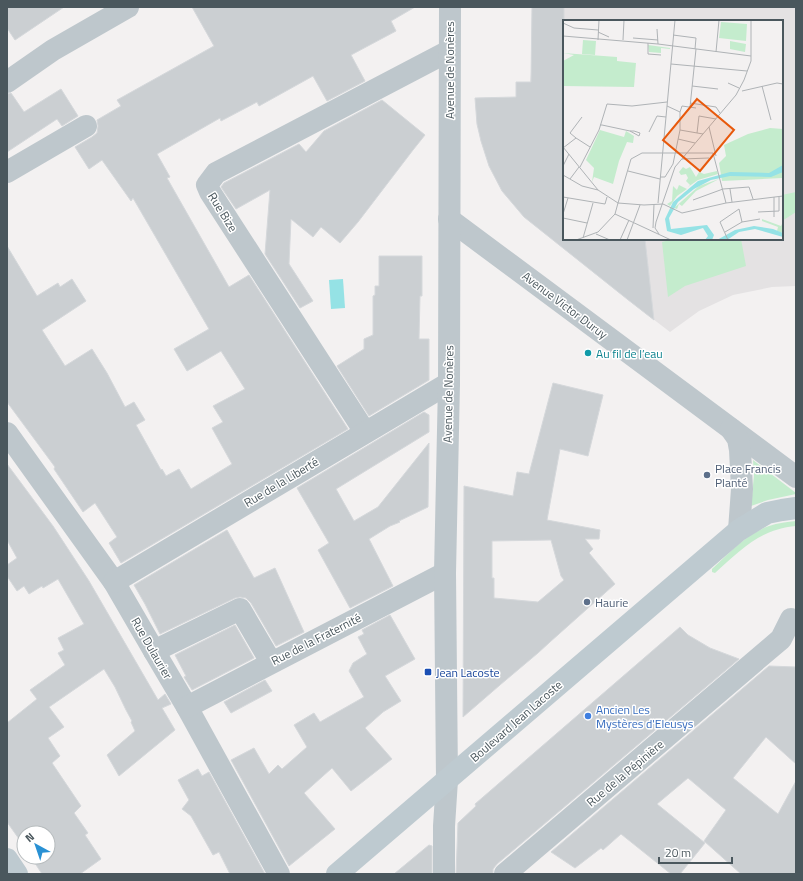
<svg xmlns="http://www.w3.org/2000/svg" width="803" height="881" font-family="'Titillium Web',sans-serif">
  <rect width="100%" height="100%" fill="#f3f1f1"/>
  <path fill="#e4e2e3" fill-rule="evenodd" d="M532,7h264v279l-24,1 -39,8 -34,16 -29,21 -43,-33 -103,-82 -22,-26 -13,-25 -8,-25 -4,-17 -2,-26 20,-1 -1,12 22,-1v-26h14l1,-9zM564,21h218v218h-218z"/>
  <g fill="#c4eccd">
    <polygon points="796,192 796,212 782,221 782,195"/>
    <polygon points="673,239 741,239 746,266 685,286 668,297 662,242"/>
    <polygon points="753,460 796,493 796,494 768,500 751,506 754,475"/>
    <path d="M796,521v5c-36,3 -55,24 -81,47l-3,-1v-3c17,-16 34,-35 57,-43 9,-3 18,-4 27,-5z"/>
  </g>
  <polygon fill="#95e2e5" points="343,279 345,308 331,309 329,280"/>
  <g fill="#cbcfd2" stroke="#d5d8db" fill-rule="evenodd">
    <polygon points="7,7 64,7 15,40 7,28"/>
    <polygon points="192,7 415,7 391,21 396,31 351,55 365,81 327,101 313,76 259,106 257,102 221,121 220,118 157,154 170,177 167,178 229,287 249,275 348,429 121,563 109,543 117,537 95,503 83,512 54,469 55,467 7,402 7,246 37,296 58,283 60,287 72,279 86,301 42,330 65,366 92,349 107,373 125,407 134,402 145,420 136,425 161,470 162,469 166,476 179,469 191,489 232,464 212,428 223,422 213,406 245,389 221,351 187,371 174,349 209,329 133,198 131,201 102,160 89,169 75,147 92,137 97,133 98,126 97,120 121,106 117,100 214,46"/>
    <polygon points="532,7 564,7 564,239 645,239 654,320 627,299 524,217 502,191 489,166 481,141 477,124 475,98 516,97 516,82 531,82"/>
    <polygon points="61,89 78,116 62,126 57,119 7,152 7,94 11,93 24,112"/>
    <polygon points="382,100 425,135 413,150 358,222 340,243 321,227 313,237 291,219 289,264 313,301 300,308 265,254 270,190 236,209 221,187 224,183 299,144 306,152 324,131"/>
    <polygon points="379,256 422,256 422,296 420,296 419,339 429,339 429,380 369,416 337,366 364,349 364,339 373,335 373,296 375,295 375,286 379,286"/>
    <path d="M553,383l50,12 -15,61 -28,-7 -13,71 53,10 -1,9h-14l8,10 -4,4 26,31 -65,58 -12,11 -38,32 -37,32 1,-231 49,10 4,-24 12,2zM551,540l10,36 3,4 -26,22 -44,-4v-20h-2v-37z"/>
    <polygon points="424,412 429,415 429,432 336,489 354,521 378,507 429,443 428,507 399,521 400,522 390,526 369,539 393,586 350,608 318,550 329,543 297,488"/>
    <polygon points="7,464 53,526 89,581 158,700 165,694 171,704 162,708 175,730 119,776 107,755 135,731 131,722 132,721 126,710 115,687 104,669 49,707 64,727 48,738 60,756 52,763 81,806 74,813 88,833 85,835 101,859 80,874 42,874 31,857 48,857 48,833 24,833 24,846 7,822 7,723 37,699 30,690 65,665 58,653 64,650 58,638 84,624 58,579 43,588 42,586 29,594 24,586 17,591 7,576 7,565 17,558 7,540"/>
    <polygon points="227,530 254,578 275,568 304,632 276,646 251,603 246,598 240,597 235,598 160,634 145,604 134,585"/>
    <polygon points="390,615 415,659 385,676 401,701 383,712 365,728 392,759 351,791 332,768 304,793 335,829 289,866 231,760 254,748 269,774 278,765 282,769 307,747 294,725 314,713 320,722 364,697 349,671 353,663 367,654 358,637 364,634 362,630"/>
    <polygon points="235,625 254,658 192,690 184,677 186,676 175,655"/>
    <polygon points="680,627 688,635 710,648 739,659 497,864 493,869 493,874 456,874 458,823 476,806 475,804"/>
    <polygon points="769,666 796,667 796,764 766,737 733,778 778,814 796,781 796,874 741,874 704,841 726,810 688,778 657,804 705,843 680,874 671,874 621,834 603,850 601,848 575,868 551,852"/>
    <polygon points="265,680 272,691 231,713 224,702"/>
    <polygon points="198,769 202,776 209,772 265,874 230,874 219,852 213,855 191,816 182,809 189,800 178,780"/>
    <polygon points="429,845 432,846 432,874 394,874"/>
  </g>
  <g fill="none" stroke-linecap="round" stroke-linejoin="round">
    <g stroke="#bec7cc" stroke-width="22">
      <polyline points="7,82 53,50 128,7"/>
      <polyline points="7,172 86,126"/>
      <polyline points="449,219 796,477"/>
      <polyline points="731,429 738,439 740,450 742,489 739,530"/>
      <polyline points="365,432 210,192 207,185 216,173 449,51"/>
      <polyline points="7,433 114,582 154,651 187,707 279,874"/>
      <polyline points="114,582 449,383"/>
      <polyline points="154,651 240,609 271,662"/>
      <polyline points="187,707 445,573"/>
      <polyline points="444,874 444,826 447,780 445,573 449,383 450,7"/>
      <polyline points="505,874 781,639 791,619"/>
    </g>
    <g stroke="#becad0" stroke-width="22">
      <polyline points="7,859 17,874"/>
      <polyline points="337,874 739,530 767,513 782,510 796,508"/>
    </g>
  </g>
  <circle fill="#0f9aa8" stroke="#fff" stroke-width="1.5" cx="588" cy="353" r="4"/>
  <g fill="#5c6f8a" stroke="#fff" stroke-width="1.5">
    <circle cx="707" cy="475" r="4"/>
    <circle cx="587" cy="602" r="4"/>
  </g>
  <rect fill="#1a4fb4" stroke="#fff" stroke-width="1.5" x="424" y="668" width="8" height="8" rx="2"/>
  <circle fill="#3f7fe0" stroke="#fff" stroke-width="1.5" cx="588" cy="716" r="4"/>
  <g text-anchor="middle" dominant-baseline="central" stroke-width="3" stroke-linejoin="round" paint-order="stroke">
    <g font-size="12" fill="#4a575d" stroke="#fff">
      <text transform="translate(449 70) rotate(-90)">Avenue de Nonères</text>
      <text transform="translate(223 212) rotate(58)">Rue Bize</text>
      <text transform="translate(565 305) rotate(37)">Avenue Victor Duruy</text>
      <text transform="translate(448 394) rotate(-89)">Avenue de Nonères</text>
      <text transform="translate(281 482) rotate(-31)">Rue de la Liberté</text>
      <text transform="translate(316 639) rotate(-27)">Rue de la Fraternité</text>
      <text transform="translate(152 648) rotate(60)">Rue Dulaurier</text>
      <text transform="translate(516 721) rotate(-41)">Boulevard Jean Lacoste</text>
      <text transform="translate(625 773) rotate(-40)">Rue de la Pépinière</text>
    </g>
    <g font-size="12" fill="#0d838f" stroke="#fff" text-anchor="start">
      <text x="596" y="353">Au fil de l’eau</text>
    </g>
    <g font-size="12" fill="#4e5e75" stroke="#fff" text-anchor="start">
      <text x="715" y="468">Place Francis<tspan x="715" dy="14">Planté</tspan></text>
      <text x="595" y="602">Haurie</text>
    </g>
    <g font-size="12" fill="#164399" stroke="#fff" text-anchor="start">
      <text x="436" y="672">Jean Lacoste</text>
    </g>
    <g font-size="12" fill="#366cbe" stroke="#fff" text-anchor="start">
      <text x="596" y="709">Ancien Les<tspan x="596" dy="14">Mystères d'Eleusys</tspan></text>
    </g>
  </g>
  <g transform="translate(563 20)">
    <rect width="220" height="220" fill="#f3f1f1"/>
    <path d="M158,2l26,2 -1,17 -27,-3zM20,20l13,1 -1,14 -13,-1zM167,21l16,3 -1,8 -15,-3zM85,25l22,3v1l-9,-1v5l-12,-1zM0,33l54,4v4l19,2 -2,24 -71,-1v-25l11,-6zM207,108l13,1v52l-1,-3 -60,3 -3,-18 7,-7 -2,-11 24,-11zM37,110l24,7 2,-6 8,5 -1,7 -6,-1 -8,19 -6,23 -19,-7 -2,5 2,-14 -8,-8zM120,147l3,2 4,-2 6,10 3,-5 5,2 13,-3 1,3 -20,6 -10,7 2,-2 -4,-4 2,-3 -2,-4 -5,1 -2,-3zM156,159l-23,12 -14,15 -3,-2 -2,5 -3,-1 25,-22zM116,165l8,4 -10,7 -7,10 -3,-2 5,-3 1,-15 4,4zM199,199l19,7 2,-4v11l-6,-2 1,-4 -16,-6z" fill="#c4eccd"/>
    <path d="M220,145v7l-12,5 -41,-1 -19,4 -17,9 -16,13 -9,16 2,11 36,-4 7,10 -2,5h-7l3,-4 -5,-8 -22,7 -14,-4 -2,-12 8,-17 25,-21 32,-9 39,1zM191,206l19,3 10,4v4l-28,-8 -16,3 -12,8h-10l18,-10z" fill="#95e2e5"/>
    <path fill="none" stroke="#afb3b6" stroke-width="1" d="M0,3l11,5 24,2M94,9l1,15M35,12l11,5M110,15l23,3 -1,11M0,16l95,8 93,12M70,18l25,2M35,20l1,-20M60,20l1,-20M85,23v11l13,1M153,32l3,-32M108,44l76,7M165,63l11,5M129,66l26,3M199,66l9,34M179,71l35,-8 6,1M127,83l26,4 4,6M127,87l6,-58M117,92l2,-6 14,2M37,105h2l28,6h4l6,2 -1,3 -9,-5M146,107l7,29M117,110l23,4M86,112l8,-16 9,1M134,113l2,-17 17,3M13,118l-6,-5 12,-16M115,119l17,4M0,127l35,43 20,13 13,-44 11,-6h71l13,50 57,-7M0,128l13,-10 14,9M119,139l27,-1M0,146l6,-12M17,147l19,-37 8,-26 25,2 35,-4M65,151l32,8M0,155l19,11 16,4M97,157h5l8,-13 7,-34v-18l-13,-6M7,159l9,-12M167,169l2,13M0,177l42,7 2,-7M130,180l30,-11 26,-2 4,12M95,183l17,-183M176,189l3,13M195,192l21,-1v-14M0,194l5,-16M52,194l56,26M211,197v-20M0,198l24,5M90,208l1,-24M162,212l17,-10 18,-3M33,214l14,6M96,214l-4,-6 1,-6 19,-55 61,-72 8,-15 7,-19v-41M20,218l10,-35M13,220l22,-8 17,-18 3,-11 26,2 19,-1 19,9 44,-10M57,220l9,-20M64,220l13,-35M165,220l-8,-18 19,-13"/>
    <path fill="#e8590c" fill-opacity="0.15" stroke="#e8590c" stroke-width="2" d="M134,79l37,31 -34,41 -37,-31z"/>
    <rect width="220" height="220" fill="none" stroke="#4a575d" stroke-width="2"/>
  </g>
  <rect width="803" height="881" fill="none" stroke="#4a575d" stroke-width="16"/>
  <g transform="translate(36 845) rotate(320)"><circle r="19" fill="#ffffff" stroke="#b7bcbe"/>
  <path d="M0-3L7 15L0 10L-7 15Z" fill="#2991d4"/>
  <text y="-6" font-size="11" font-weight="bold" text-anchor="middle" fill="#4a575d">N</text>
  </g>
  <path d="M659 857v6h73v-6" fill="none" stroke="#4a575d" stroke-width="2"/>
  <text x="665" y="857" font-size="12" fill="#4a575d" stroke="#ffffff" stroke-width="3" paint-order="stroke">20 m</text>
</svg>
